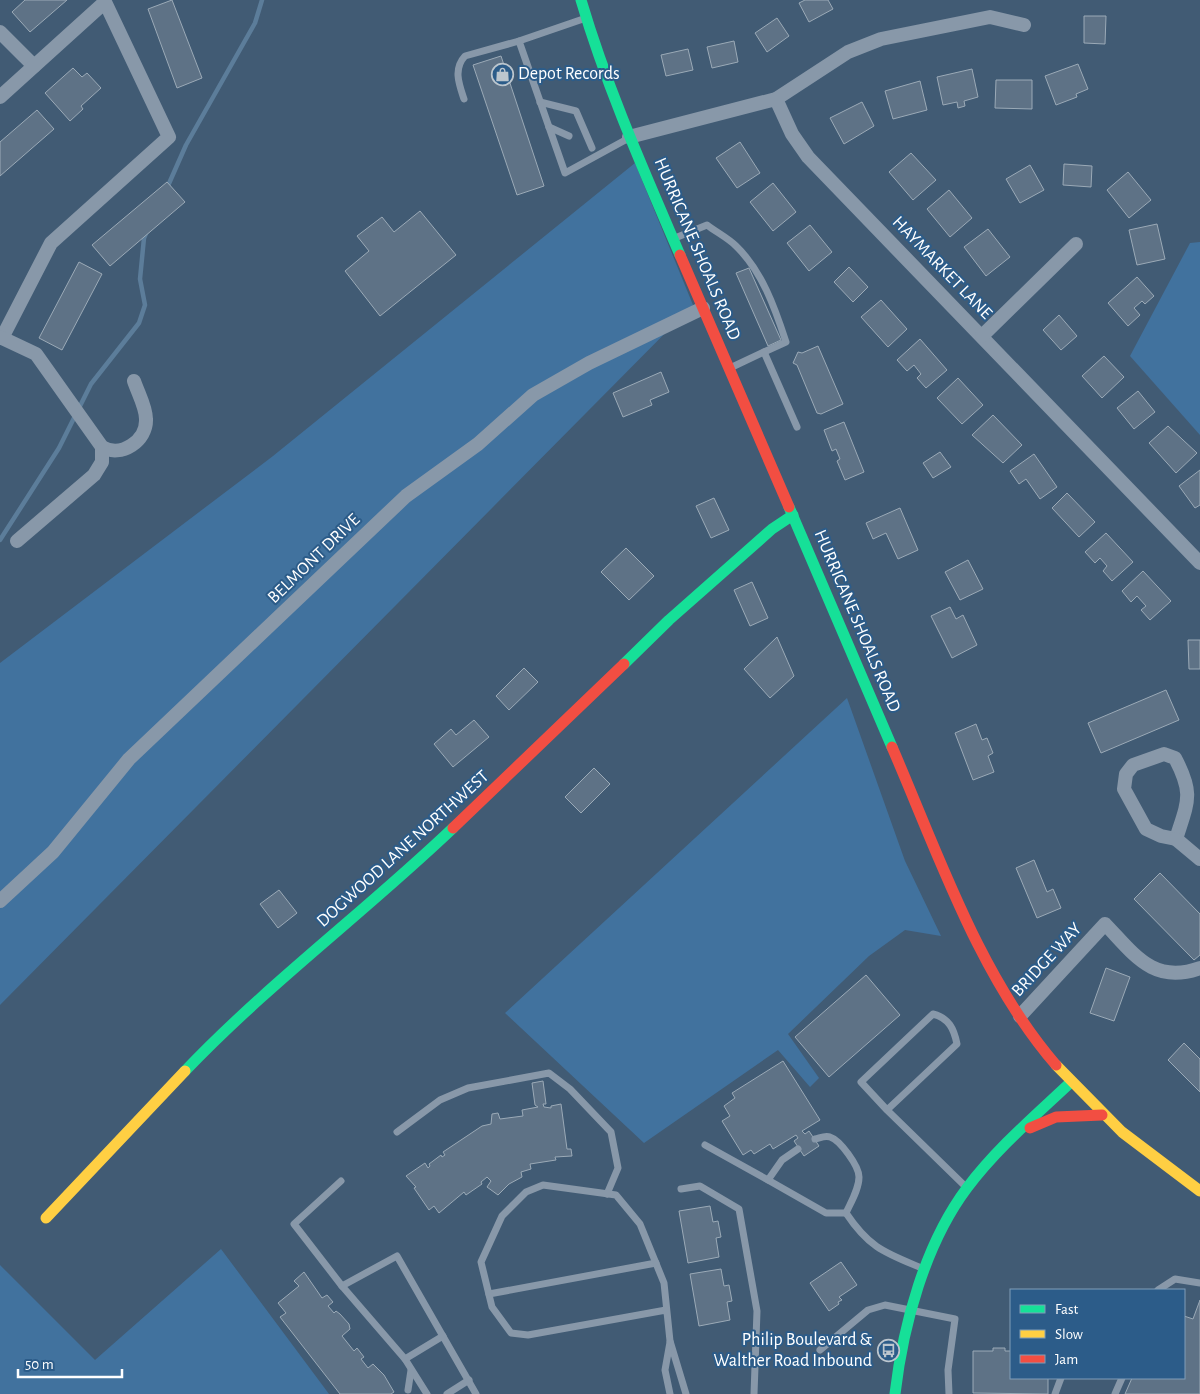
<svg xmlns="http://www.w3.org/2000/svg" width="1200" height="1394" font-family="'Alegreya Sans',sans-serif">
  <rect width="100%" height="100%" fill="#415b74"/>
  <g fill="#41729e">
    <polygon points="635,163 693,305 0,1005 0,663 273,456"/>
    <polygon points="1200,242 1200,435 1130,356 1190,243"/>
    <polygon points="847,698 905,861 941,936 905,930 869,956 788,1034 819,1078 810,1087 778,1050 644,1143 505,1013"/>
    <polygon points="221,1249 329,1394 0,1394 0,1265 95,1360"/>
  </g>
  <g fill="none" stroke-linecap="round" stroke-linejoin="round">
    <g stroke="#5c7d9a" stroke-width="4.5">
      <polyline points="167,188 186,145 255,23 262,0"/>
      <polyline points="0,540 59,448 91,384 139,323 145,305 140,279 144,238 147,231"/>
    </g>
  </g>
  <g fill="#5e7286" stroke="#9baab7">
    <polygon points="25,0 67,0 30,32 12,12"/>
    <polygon points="172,0 202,78 177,88 148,9"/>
    <polygon points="805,0 828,0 833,9 809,22 799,3"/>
    <polygon points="1084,16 1106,16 1105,44 1084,43"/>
    <polygon points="777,18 789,36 767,52 755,33"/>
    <polygon points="734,41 738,62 712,68 707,47"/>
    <polygon points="688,49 693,70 666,76 661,55"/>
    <polygon points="501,56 544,186 517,195 473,65"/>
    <polygon points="1078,64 1088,89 1076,94 1077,97 1056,105 1045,76"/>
    <polygon points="73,68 82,77 87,73 101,88 81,106 83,109 70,121 45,93"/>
    <polygon points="972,69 978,97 964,101 965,106 958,108 957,102 943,105 937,77"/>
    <polygon points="996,80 1032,80 1032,109 995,108"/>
    <polygon points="920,81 927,110 893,119 885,91"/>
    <polygon points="862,102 874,126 844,144 830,118"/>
    <polygon points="37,110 54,129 0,176 0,142"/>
    <polygon points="740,142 760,173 737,188 716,158"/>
    <polygon points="911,153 936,180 913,200 889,172"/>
    <polygon points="1064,164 1092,166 1091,187 1063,185"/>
    <polygon points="1030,165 1044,190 1020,203 1006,179"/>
    <polygon points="1128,172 1151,200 1129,218 1107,190"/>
    <polygon points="167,182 185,202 110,266 92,245"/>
    <polygon points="773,183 796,212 773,231 750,202"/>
    <polygon points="949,190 972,218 950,237 927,209"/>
    <polygon points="420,211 456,255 380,316 345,271 369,251 357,236 382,217 394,232"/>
    <polygon points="1157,224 1165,259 1137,265 1129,230"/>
    <polygon points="810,225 832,252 809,271 787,243"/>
    <polygon points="988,229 1010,257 986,276 964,247"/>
    <polygon points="79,262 102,274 62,350 39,338"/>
    <polygon points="849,267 868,287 853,302 834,282"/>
    <polygon points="749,268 781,340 768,346 736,273"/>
    <polygon points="1137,277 1154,296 1145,304 1142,301 1134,308 1140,315 1128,326 1108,303"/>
    <polygon points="881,300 907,329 888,347 861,317"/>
    <polygon points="1059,315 1077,336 1061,350 1043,330"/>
    <polygon points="920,339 947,370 926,388 917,378 921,374 914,365 907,371 897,360"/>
    <polygon points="818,346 843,404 821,414 817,413 797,365 793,363 798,352 802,353"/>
    <polygon points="1104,356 1124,377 1102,398 1082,376"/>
    <polygon points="661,372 669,392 650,400 652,405 623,417 613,393"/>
    <polygon points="958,378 983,405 962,424 937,398"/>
    <polygon points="1138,391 1155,412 1134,429 1117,408"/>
    <polygon points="993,415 1022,445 1003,463 972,435"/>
    <polygon points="844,422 864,472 845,480 837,461 840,459 836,449 832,451 824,430"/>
    <polygon points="1168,426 1197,453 1176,473 1149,443"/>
    <polygon points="940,452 951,467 933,478 923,463"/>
    <polygon points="1034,454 1057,487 1040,499 1026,479 1019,484 1010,471"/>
    <polygon points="1200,470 1200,505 1195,508 1179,486"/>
    <polygon points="1067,493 1095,522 1079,537 1052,508"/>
    <polygon points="714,498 729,530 711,538 696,506"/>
    <polygon points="900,508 918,550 898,559 886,533 873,539 866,523"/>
    <polygon points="1106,533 1133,562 1112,581 1103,571 1107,566 1100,558 1095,563 1085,552"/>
    <polygon points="626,548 654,576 629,600 601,572"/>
    <polygon points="968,560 983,589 960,600 945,572"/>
    <polygon points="1143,571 1171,601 1150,620 1141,610 1146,606 1137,596 1131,602 1122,591"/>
    <polygon points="752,582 768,618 750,626 734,590"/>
    <polygon points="950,607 956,619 963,615 977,645 952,658 931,616"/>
    <polygon points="777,637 794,676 770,698 744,669"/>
    <polygon points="1188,640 1200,640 1200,669 1189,669"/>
    <polygon points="524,668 538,682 509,710 496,696"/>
    <polygon points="1166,690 1179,720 1101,753 1088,723"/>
    <polygon points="474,720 489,737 453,767 434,744 451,729 456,735"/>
    <polygon points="976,724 982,740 987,738 993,753 988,756 994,772 973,780 955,733"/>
    <polygon points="594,768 610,784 581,813 565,797"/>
    <polygon points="1034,860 1047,892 1053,889 1061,908 1037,918 1016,868"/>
    <polygon points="1160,873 1200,914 1200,955 1194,960 1134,899"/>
    <polygon points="279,890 297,913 278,928 260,904"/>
    <polygon points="1106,968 1130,977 1114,1021 1090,1013"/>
    <polygon points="866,975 900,1015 829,1077 795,1037"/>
    <polygon points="1184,1043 1200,1059 1200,1092 1168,1060"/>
    <polygon points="783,1061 820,1120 802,1131 805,1134 809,1131 819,1146 804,1156 794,1141 798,1138 796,1135 773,1149 770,1144 754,1154 751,1150 743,1155 722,1121 730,1116 724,1106 735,1098 732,1093"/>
    <polygon points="543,1081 546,1104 543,1104 544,1107 551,1108 551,1106 561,1104 567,1149 571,1149 572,1156 555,1157 556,1160 530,1164 531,1169 521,1172 522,1177 509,1184 498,1195 487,1187 491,1181 487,1177 481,1182 482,1184 466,1195 464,1192 439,1213 434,1206 429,1210 414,1188 416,1187 406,1176 425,1163 428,1168 430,1166 429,1164 441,1155 442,1157 445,1155 443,1152 482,1126 491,1124 492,1114 498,1113 500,1119 523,1116 522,1110 538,1107 535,1105 532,1083"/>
    <polygon points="710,1206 713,1222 718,1221 721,1237 716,1238 719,1257 688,1263 679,1211"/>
    <polygon points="841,1262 857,1285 839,1297 842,1300 838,1302 839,1304 829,1311 810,1283"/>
    <polygon points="721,1269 724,1286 729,1285 732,1301 727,1302 730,1320 699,1326 690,1274"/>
    <polygon points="304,1272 322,1298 327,1295 333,1302 328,1306 334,1313 336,1311 340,1314 349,1324 350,1329 342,1336 354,1351 357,1348 364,1357 361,1359 368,1368 373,1364 384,1375 394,1392 391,1394 340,1394 280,1317 286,1313 278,1303 299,1286 294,1281"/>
    <polygon points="1200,1300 1200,1394 1125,1394 1132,1378 1184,1378 1184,1316 1193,1319"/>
    <polygon points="993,1348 1005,1348 1005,1351 1011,1351 1011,1378 1048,1378 1048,1394 973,1393 973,1351 993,1351"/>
  </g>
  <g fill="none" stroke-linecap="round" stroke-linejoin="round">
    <g stroke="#8898a9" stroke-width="7">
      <polyline points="586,18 519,41 565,173 629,138"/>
      <path d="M464,99c-5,-15 -11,-30 1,-43l54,-15"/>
      <polyline points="540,102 576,111 592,148"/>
      <polyline points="549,127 569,136"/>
      <path d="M675,238l32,-13c9,7 21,13 29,21 26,25 39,62 50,96l-22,10"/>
      <polyline points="730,368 764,352 797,427"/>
      <path d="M887,1110l70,-66c-3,-15 -8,-26 -24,-30l-72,68 26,28 80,78"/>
      <polyline points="397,1132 440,1100 468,1088 549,1073 570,1089 611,1132 618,1168 607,1194"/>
      <path d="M815,1139c5,-1 10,-4 15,-2 10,3 29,29 29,40 0,12 -8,25 -13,36 24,36 40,40 78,56"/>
      <polyline points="705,1145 768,1180"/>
      <polyline points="798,1149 782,1160 768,1180 826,1213 846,1213"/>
      <polyline points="341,1181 294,1224 342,1286"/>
      <polyline points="681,1189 700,1186 739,1209 757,1311 754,1394"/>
      <polyline points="1158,1290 1175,1279 1200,1283"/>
      <polyline points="489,1294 656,1263"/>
      <polyline points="666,1310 528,1335 511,1333 492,1307 481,1262 502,1216 526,1192 543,1185 616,1195 640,1224 664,1283 670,1341 686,1394"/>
      <polyline points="820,1350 868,1310 885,1305 955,1319 948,1370 949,1394"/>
      <polyline points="405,1359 443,1336"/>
      <polyline points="408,1390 411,1370"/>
      <polyline points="427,1394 405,1359 342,1286 397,1256 476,1394"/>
      <polyline points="447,1394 469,1380"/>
      <polyline points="670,1394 665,1370 670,1342"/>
      <polyline points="1055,1394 1061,1378"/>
      <polyline points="1115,1394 1122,1378"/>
    </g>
    <g stroke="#8898a9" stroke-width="14">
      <polyline points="0,32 34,66"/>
      <polyline points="0,97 105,2 169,137 51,243 2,338"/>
      <polyline points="776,99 792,134 808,157 1200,563"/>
      <polyline points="629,137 776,99 848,52 881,39 990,17 1024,25"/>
      <polyline points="982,336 1076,244"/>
      <path d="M0,337l36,17 66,93c19,11 45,-6 44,-28 0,-12 -8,-26 -12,-38"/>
      <polyline points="17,541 94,475 102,462 102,447"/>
      <path d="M1164,754l11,4c19,36 13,43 1,81l-15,-3 -15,-7 -22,-40 2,-15 7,-9z"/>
      <polyline points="1176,839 1200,859"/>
      <polyline points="0,901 53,852 129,759 406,496 478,444 533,395 589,363 703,308"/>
      <path d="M1020,1016l85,-92c29,30 48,61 95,44"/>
    </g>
    <g stroke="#16e098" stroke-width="11">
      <path d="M581,0c26,88 63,171 99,255"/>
      <polyline points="789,507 892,747"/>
      <polyline points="624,664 669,620 772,529 793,515"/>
      <path d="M185,1071c83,-87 181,-160 268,-243"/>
      <path d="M895,1394c8,-69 30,-150 72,-206 30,-40 68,-72 104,-106"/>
    </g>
    <g stroke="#ffcf43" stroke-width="11">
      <polyline points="1056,1065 1122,1132 1200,1191"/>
      <polyline points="46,1218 185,1071"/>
    </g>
    <g stroke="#f24e42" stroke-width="11">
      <polyline points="680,255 789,507"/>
      <path d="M892,747c46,106 87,229 164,318"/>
      <polyline points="453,828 624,664"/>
      <polyline points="1030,1128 1056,1117 1102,1115"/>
    </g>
  </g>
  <defs>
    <symbol id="shop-ring" viewBox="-11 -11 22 22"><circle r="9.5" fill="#2c5c89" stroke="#bcc6ce" stroke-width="1.5"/><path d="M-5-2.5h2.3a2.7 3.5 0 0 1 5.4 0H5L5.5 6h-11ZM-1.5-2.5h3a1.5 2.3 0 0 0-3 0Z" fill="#bcc6ce"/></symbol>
    <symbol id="bus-ring" viewBox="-11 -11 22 22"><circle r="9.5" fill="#2c5c89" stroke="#bcc6ce" stroke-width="1.5"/><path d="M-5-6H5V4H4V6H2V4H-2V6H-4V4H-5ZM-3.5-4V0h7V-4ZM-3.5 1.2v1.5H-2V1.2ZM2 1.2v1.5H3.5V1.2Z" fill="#bcc6ce"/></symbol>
  </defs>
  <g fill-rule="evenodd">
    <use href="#shop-ring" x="490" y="62" width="25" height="25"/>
    <use href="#bus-ring" x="876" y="1338" width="25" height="25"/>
  </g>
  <g text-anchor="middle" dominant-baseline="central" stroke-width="4" stroke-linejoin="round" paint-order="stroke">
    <g font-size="18" fill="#fff" stroke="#2c5c89" text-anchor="start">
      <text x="518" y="74">Depot Records</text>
      <text x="872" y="1340" text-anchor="end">Philip Boulevard &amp;<tspan x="872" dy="21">Walther Road Inbound</tspan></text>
    </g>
    <g font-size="18" fill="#fff" stroke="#2c5c89">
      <text transform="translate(697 249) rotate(67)">HURRICANE SHOALS ROAD</text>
      <text transform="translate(942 268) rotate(46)">HAYMARKET LANE</text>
      <text transform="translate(314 559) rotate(-44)">BELMONT DRIVE</text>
      <text transform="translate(857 621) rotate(67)">HURRICANE SHOALS ROAD</text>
      <text transform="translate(403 849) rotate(-42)">DOGWOOD LANE NORTHWEST</text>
      <text transform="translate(1047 960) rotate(-47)">BRIDGE WAY</text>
    </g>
  </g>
  <rect x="1010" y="1289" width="175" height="90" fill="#2c5c89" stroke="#809db8"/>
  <rect x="1020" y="1305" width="25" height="8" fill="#16e098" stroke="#809db8"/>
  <text x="1055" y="1314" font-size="15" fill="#ffffff">Fast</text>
  <rect x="1020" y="1330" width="25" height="8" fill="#ffcf43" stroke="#809db8"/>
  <text x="1055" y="1339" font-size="15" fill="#ffffff">Slow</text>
  <rect x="1020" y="1355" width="25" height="8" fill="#f24e42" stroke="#809db8"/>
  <text x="1055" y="1364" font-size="15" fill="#ffffff">Jam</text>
  <path d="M18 1369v8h104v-8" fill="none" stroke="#ffffff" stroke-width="2.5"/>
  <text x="25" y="1369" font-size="15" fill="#ffffff" stroke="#2c5c89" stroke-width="4" paint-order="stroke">50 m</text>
</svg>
